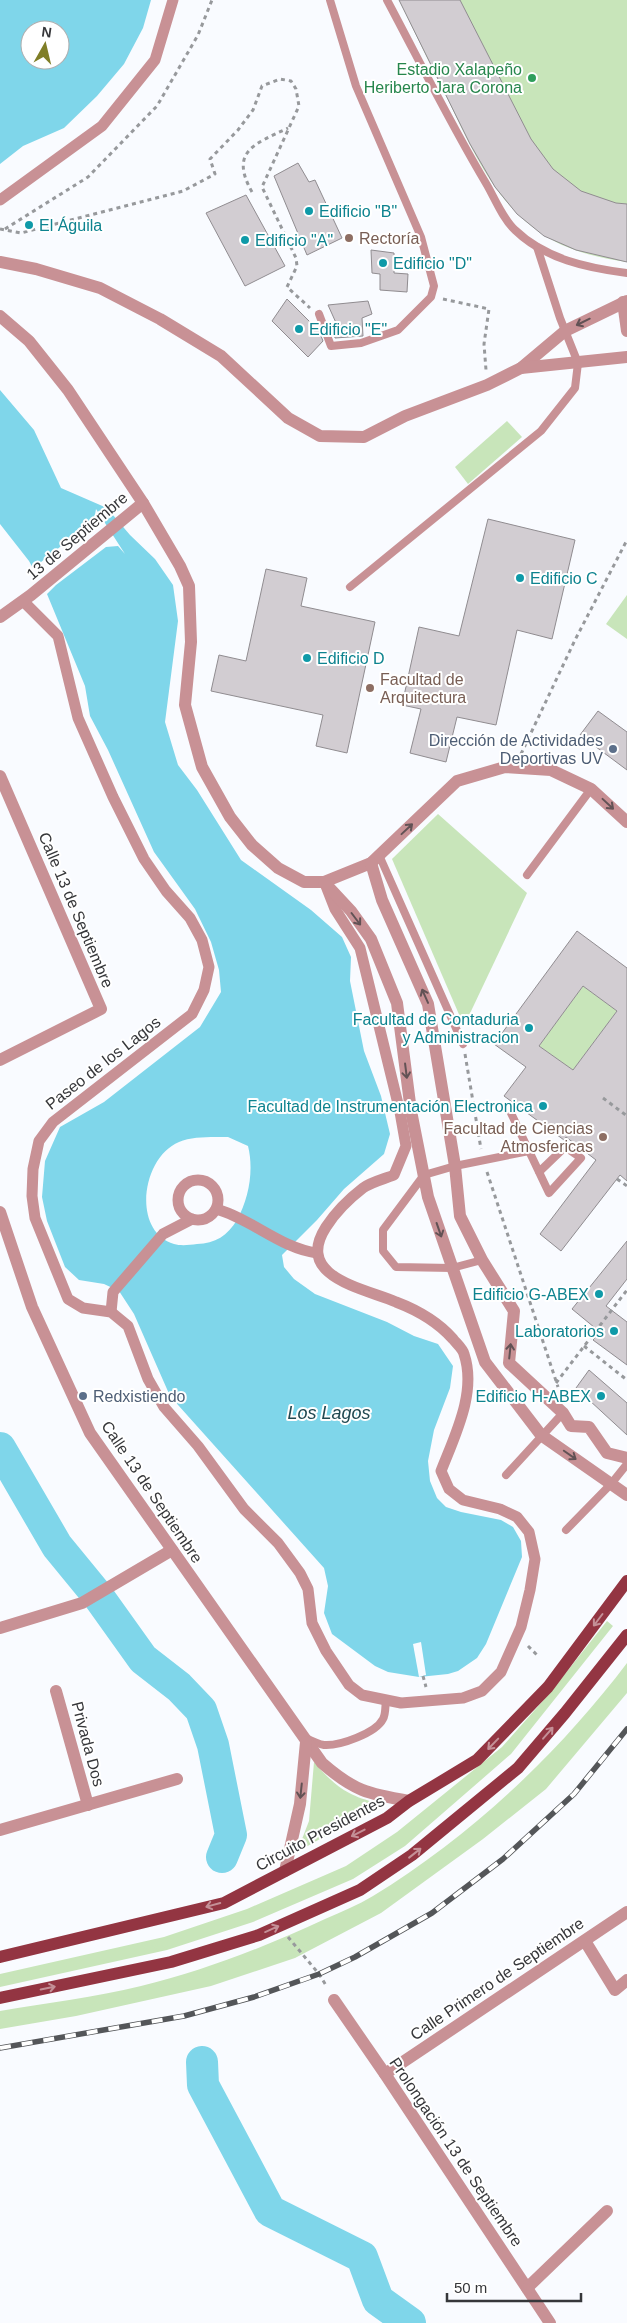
<svg xmlns="http://www.w3.org/2000/svg" width="627" height="2323" font-family="Arial,sans-serif">
  <rect width="100%" height="100%" fill="#f9fbff"/>
  <g fill="#c8e5ba">
    <path d="M399,0h228v262c-28,-4 -59,-11 -83,-27 -49,-31 -72,-86 -96,-135 -17,-34 -33,-67 -49,-100z"/>
    <polygon points="507,421 522,437 468,484 455,467"/>
    <polygon points="627,595 627,639 606,624"/>
    <polygon points="438,814 527,893 464,1026 392,859"/>
    <polygon points="583,986 617,1011 573,1070 539,1046"/>
    <polygon points="607,1621 613,1626 511,1754 405,1846 353,1879 253,1922 167,1950 0,1987 0,1974 164,1937 247,1909 346,1866 397,1832 502,1747 549,1694"/>
    <path d="M627,1663v30l-81,96 -63,50 -102,74 -86,45 -84,28 -135,30 -76,13v-18c47,-8 95,-14 141,-25 63,-15 126,-40 184,-67 16,-7 33,-14 48,-23 98,-60 185,-142 254,-233z"/>
    <path d="M314,1762c21,24 32,33 63,41l-41,27 -39,22 12,-31z"/>
  </g>
  <g fill="#7fd6ea" fill-rule="evenodd">
    <path d="M0,0h151l-8,28 -19,36 -27,32 -33,32 -41,18 -23,18zM30,30h30v30h-30z"/>
    <path d="M0,390l34,40 27,58 46,20 23,27 25,24 18,26 5,36 -13,101 13,43 19,25 44,70 70,50 31,27 9,20 -1,24 14,70 17,45 9,38 -6,20 -40,35 -27,31 -35,35 2,12 10,12 21,15 72,28 27,14 24,8 15,22 -3,22 -16,42 -6,31 2,20 7,17 9,9 15,5 40,8 12,7 8,14 1,16 -36,87 -9,14 -19,13 -10,3 -29,3 -31,-5 -13,-6 -43,-32 -8,-21 4,-27 -4,-18 -154,-172 -36,-82 -15,-23 -15,-7 -25,-4 -14,-13 -18,-46 -5,-24 3,-36 15,-34 44,-25 96,-75 21,-35 -2,-22 -8,-28 -16,-33 -41,-57 -46,-102 -18,-34 -5,-30 -38,-92 -18,-33 -29,-37zM228,1137l20,9c6,24 1,52 -11,74 -9,15 -22,24 -40,24 -8,1 -16,2 -23,0 -43,-13 -32,-87 5,-102 14,-6 33,-5 49,-5z"/>
  </g>
  <g fill="#f9fbff">
    <polygon points="96,509 125,554 118,546 106,547 56,585 45,596 31,568 36,566 94,520"/>
    <polygon points="421,1642 426,1675 419,1677 413,1644"/>
  </g>
  <g fill="none" stroke-linecap="round" stroke-linejoin="round">
    <g stroke="#7fd6ea" stroke-width="32">
      <polyline points="0,1448 57,1546 98,1596 143,1659 179,1687 201,1710 213,1745 231,1835 222,1857"/>
      <polyline points="202,2062 203,2085 270,2211 362,2257 378,2300 410,2323"/>
    </g>
  </g>
  <g fill="#d2cdd2" stroke="#908c90" fill-rule="evenodd">
    <polygon points="399,0 460,0 531,139 553,169 581,191 616,203 627,204 627,262 576,250 544,236 517,214 495,187 470,144"/>
    <polygon points="298,163 309,182 315,180 342,238 307,255 274,176"/>
    <polygon points="246,195 285,266 245,286 206,213"/>
    <polygon points="371,250 394,253 394,273 408,274 407,292 380,290 380,274 372,273"/>
    <polygon points="287,299 319,331 323,341 308,357 272,321"/>
    <polygon points="368,301 372,314 362,318 363,336 335,338 333,327 337,325 328,305"/>
    <polygon points="488,519 575,540 552,639 517,630 496,725 457,717 446,762 410,753 421,709 402,705 419,627 459,636"/>
    <polygon points="266,569 307,578 301,606 375,622 347,753 316,746 323,715 211,691 219,655 246,661"/>
    <polygon points="598,711 627,732 627,770 580,735"/>
    <path d="M577,931l50,37v213l-7,-6 -59,76 -21,-17 56,-74 -30,-23 -2,3 -60,-44 22,-29 -32,-23zM583,986l34,25 -44,59 -34,-24z"/>
    <polygon points="627,1241 627,1279 606,1306 627,1322 627,1365 593,1340 600,1332 572,1309"/>
    <polygon points="589,1370 627,1403 627,1435 576,1388"/>
  </g>
  <g fill="none" stroke-linecap="round" stroke-linejoin="round">
    <g stroke="#97999c" stroke-width="3" stroke-dasharray="4 4" stroke-linecap="butt">
      <path d="M252,192c-23,-41 3,-48 36,-64"/>
      <polyline points="0,229 21,233 183,191 215,174 210,159 238,130 253,110 262,86 280,79 291,81 296,89 299,106 262,187 296,258 297,266 287,287 310,308"/>
      <polyline points="5,229 88,177 157,106 198,35 212,0"/>
      <polyline points="443,299 489,309 484,344 486,370"/>
      <polyline points="521,754 575,640 627,540"/>
      <polyline points="465,1054 481,1149"/>
      <polyline points="603,1098 627,1116"/>
      <polyline points="487,1172 558,1387"/>
      <polyline points="617,1179 627,1186"/>
      <polyline points="584,1346 627,1380"/>
      <polyline points="556,1383 627,1290"/>
      <polyline points="528,1646 538,1656"/>
      <polyline points="423,1676 426,1687"/>
      <polyline points="288,1937 319,1974 327,1987"/>
    </g>
    <g stroke="#c89195" stroke-width="8">
      <path d="M387,0c33,62 64,125 100,185 8,14 16,34 28,45 30,29 72,38 112,43"/>
      <polyline points="319,314 331,346 361,343 398,330 431,297 434,286 421,237 356,86 330,0"/>
      <polyline points="350,587 541,431 575,388 578,363 560,318 537,247"/>
      <polyline points="379,855 463,1044"/>
      <polyline points="527,875 591,789"/>
      <polyline points="510,1111 549,1193 581,1158 565,1147 539,1172"/>
      <polyline points="482,1260 452,1268 396,1267 383,1251 383,1230 424,1175 455,1166 529,1151"/>
      <polyline points="506,1475 563,1413"/>
      <polyline points="566,1530 611,1484 627,1464"/>
      <path d="M306,1738c6,3 12,6 18,7 16,1 52,-12 59,-26 3,-5 2,-13 3,-19"/>
    </g>
    <g stroke="#c89195" stroke-width="11">
      <polyline points="0,200 102,126 155,60 173,0"/>
      <path d="M23,601l35,35 20,82 35,79 31,62 22,32 24,27 12,22 7,27 -5,23 -12,24 -139,108 -14,19 -6,28 -1,27 3,22 33,81 15,9 28,4 17,14 20,53 16,28 34,39 46,63 34,34 22,30 8,16 4,34 14,28 23,34 13,10 39,8 62,-5 19,-7 19,-19 20,-45 9,-37 5,-31 -6,-27 -12,-15 -17,-8 -37,-9 -14,-11 -8,-18c14,-36 36,-79 23,-117 -1,-5 -8,-11 -11,-15 -15,-17 -36,-29 -57,-37 -33,-14 -102,-25 -70,-75 9,-14 24,-29 37,-39 8,-6 21,-9 31,-13l12,-29 -6,-34 -40,-164 -25,-39 -9,-23"/>
      <circle cx="198" cy="1200" r="20"/>
      <path d="M216,1209c36,10 64,39 101,44"/>
      <polyline points="111,1312 113,1292 163,1234 192,1219"/>
    </g>
    <g stroke="#c89195" stroke-width="12">
      <polyline points="0,262 36,269 100,288 160,319 221,356 288,418 320,436 364,437 405,416 487,385 521,368 565,331 627,301"/>
      <polyline points="623,302 627,331"/>
      <polyline points="0,316 29,341 68,390 143,503 180,566 189,586 191,642 185,705 202,767 230,817 252,845 278,868 304,882 324,882 371,863 457,781 505,767 551,770 591,789 627,822"/>
      <polyline points="521,368 627,357"/>
      <polyline points="0,617 31,595 143,503"/>
      <polyline points="0,776 101,1009 0,1060"/>
      <polyline points="371,863 382,900 428,1004 455,1166 460,1216 482,1260 514,1311 509,1363 563,1413 571,1426 589,1427 607,1453 627,1458"/>
      <polyline points="324,882 351,911 371,939 397,1003 411,1111 428,1197 485,1362 541,1435 627,1495"/>
      <path d="M0,1212l32,95 58,126 232,330c32,28 46,31 87,38"/>
      <polyline points="0,1628 82,1603 172,1550"/>
      <polyline points="56,1691 88,1805"/>
      <polyline points="0,1830 177,1779"/>
      <polyline points="285,1871 300,1804 306,1742"/>
      <polyline points="585,1941 615,1990 627,1980"/>
      <polyline points="334,2000 385,2074 550,2323"/>
      <polyline points="385,2074 627,1912"/>
      <polyline points="527,2288 607,2211"/>
    </g>
    <g stroke="#933542" stroke-width="12">
      <polyline points="0,1957 224,1903 387,1818 409,1801 477,1760 548,1687 627,1581"/>
      <polyline points="0,1998 171,1962 259,1935 360,1890 412,1855 518,1768 565,1713 627,1635"/>
    </g>
    <defs>
      <polyline id="rail" points="0,2048 184,2016 254,1997 319,1974 355,1957 432,1913 503,1859 574,1794 627,1729"/>
    </defs>
    <use href="#rail" stroke="#545659" stroke-width="5.5"/>
    <use href="#rail" stroke="#fff" stroke-width="4" stroke-dasharray="11" stroke-linecap="butt"/>
  </g>
  <defs><path id="oneway-shaft" d="M-6 0H5M1.5-3L5.5 0L1.5 3" fill="none" stroke-width="1.6" stroke-linecap="round" stroke-linejoin="round" transform="scale(1.25)"/></defs>
  <g stroke="#625255">
    <use href="#oneway-shaft" transform="translate(583 322) rotate(154)"/>
    <use href="#oneway-shaft" transform="translate(608 804) rotate(43)"/>
    <use href="#oneway-shaft" transform="translate(407 829) rotate(-43)"/>
    <use href="#oneway-shaft" transform="translate(356 919) rotate(53)"/>
    <use href="#oneway-shaft" transform="translate(425 996) rotate(-114)"/>
    <use href="#oneway-shaft" transform="translate(406 1071) rotate(83)"/>
    <use href="#oneway-shaft" transform="translate(439 1230) rotate(71)"/>
    <use href="#oneway-shaft" transform="translate(510 1351) rotate(-84)"/>
    <use href="#oneway-shaft" transform="translate(570 1455) rotate(35)"/>
    <use href="#oneway-shaft" transform="translate(301 1791) rotate(96)"/>
  </g>
  <g stroke="#c49097">
    <use href="#oneway-shaft" transform="translate(598 1620) rotate(127)"/>
    <use href="#oneway-shaft" transform="translate(548 1733) rotate(-49)"/>
    <use href="#oneway-shaft" transform="translate(493 1744) rotate(134)"/>
    <use href="#oneway-shaft" transform="translate(358 1833) rotate(153)"/>
    <use href="#oneway-shaft" transform="translate(415 1853) rotate(-38)"/>
    <use href="#oneway-shaft" transform="translate(213 1905) rotate(165)"/>
    <use href="#oneway-shaft" transform="translate(272 1929) rotate(-24)"/>
    <use href="#oneway-shaft" transform="translate(48 1988) rotate(-12)"/>
  </g>
  <circle fill="#2e9e5b" stroke="#fff" stroke-width="2" cx="532" cy="78" r="5"/>
  <g fill="#0f9aa8" stroke="#fff" stroke-width="2">
    <circle cx="309" cy="211" r="5"/>
    <circle cx="29" cy="225" r="5"/>
    <circle cx="245" cy="240" r="5"/>
    <circle cx="383" cy="263" r="5"/>
    <circle cx="299" cy="329" r="5"/>
    <circle cx="520" cy="578" r="5"/>
    <circle cx="307" cy="658" r="5"/>
    <circle cx="529" cy="1028" r="5"/>
    <circle cx="543" cy="1106" r="5"/>
    <circle cx="599" cy="1294" r="5"/>
    <circle cx="614" cy="1331" r="5"/>
    <circle cx="601" cy="1396" r="5"/>
  </g>
  <g fill="#8d6e63" stroke="#fff" stroke-width="2">
    <circle cx="349" cy="238" r="5"/>
    <circle cx="370" cy="688" r="5"/>
    <circle cx="603" cy="1137" r="5"/>
  </g>
  <g fill="#5c6f8a" stroke="#fff" stroke-width="2">
    <circle cx="613" cy="749" r="5"/>
    <circle cx="83" cy="1396" r="5"/>
  </g>
  <g text-anchor="middle" dominant-baseline="central" stroke-width="4" stroke-linejoin="round" paint-order="stroke">
    <g font-size="16" fill="#27864d" stroke="#fff" text-anchor="end">
      <text x="522" y="69">Estadio Xalapeño<tspan x="522" dy="18">Heriberto Jara Corona</tspan></text>
    </g>
    <g font-size="16" fill="#0d838f" stroke="#fff" text-anchor="start">
      <text x="319" y="211">Edificio "B"</text>
      <text x="39" y="225">El Águila</text>
      <text x="255" y="240">Edificio "A"</text>
      <text x="393" y="263">Edificio "D"</text>
      <text x="309" y="329">Edificio "E"</text>
      <text x="530" y="578">Edificio C</text>
      <text x="317" y="658">Edificio D</text>
      <text x="519" y="1019" text-anchor="end">Facultad de Contaduria<tspan x="519" dy="18">y Administracion</tspan></text>
      <text x="533" y="1106" text-anchor="end">Facultad de Instrumentación Electronica</text>
      <text x="589" y="1294" text-anchor="end">Edificio G-ABEX</text>
      <text x="604" y="1331" text-anchor="end">Laboratorios</text>
      <text x="591" y="1396" text-anchor="end">Edificio H-ABEX</text>
    </g>
    <g font-size="16" fill="#785e54" stroke="#fff" text-anchor="start">
      <text x="359" y="238">Rectoría</text>
      <text x="380" y="679">Facultad de<tspan x="380" dy="18">Arquitectura</tspan></text>
      <text x="593" y="1128" text-anchor="end">Facultad de Ciencias<tspan x="593" dy="18">Atmosfericas</tspan></text>
    </g>
    <g font-size="16" fill="#36373a" stroke="#fff">
      <text transform="translate(77 536) rotate(-40)">13 de Septiembre</text>
      <text transform="translate(76 910) rotate(67)">Calle 13 de Septiembre</text>
      <text transform="translate(103 1063) rotate(-38)">Paseo de los Lagos</text>
      <text transform="translate(152 1492) rotate(56)">Calle 13 de Septiembre</text>
      <text transform="translate(88 1744) rotate(75)">Privada Dos</text>
      <text transform="translate(320 1833) rotate(-28)">Circuito Presidentes</text>
      <text transform="translate(497 1979) rotate(-34)">Calle Primero de Septiembre</text>
      <text transform="translate(456 2152) rotate(56)">Prolongación 13 de Septiembre</text>
    </g>
    <g font-size="16" fill="#4e5e75" stroke="#fff" text-anchor="end">
      <text x="603" y="740">Dirección de Actividades<tspan x="603" dy="18">Deportivas UV</tspan></text>
      <text x="93" y="1396" text-anchor="start">Redxistiendo</text>
    </g>
    <g font-size="18" font-style="italic" fill="#214952" stroke="#fff">
      <text x="329" y="1413">Los Lagos</text>
    </g>
  </g>
  <g transform="translate(45 45) rotate(8)"><circle r="24" fill="#ffffff" stroke="#afafb0"/>
  <path d="M0-4L9 19L0 12L-9 19Z" fill="#7f7e27"/>
  <text y="-8" font-size="14" font-weight="bold" text-anchor="middle" fill="#36373a">N</text>
  </g>
  <path d="M447 2293v8h134v-8" fill="none" stroke="#36373a" stroke-width="2.5"/>
  <text x="454" y="2293" font-size="15" fill="#36373a" stroke="#ffffff" stroke-width="4" paint-order="stroke">50 m</text>
</svg>
